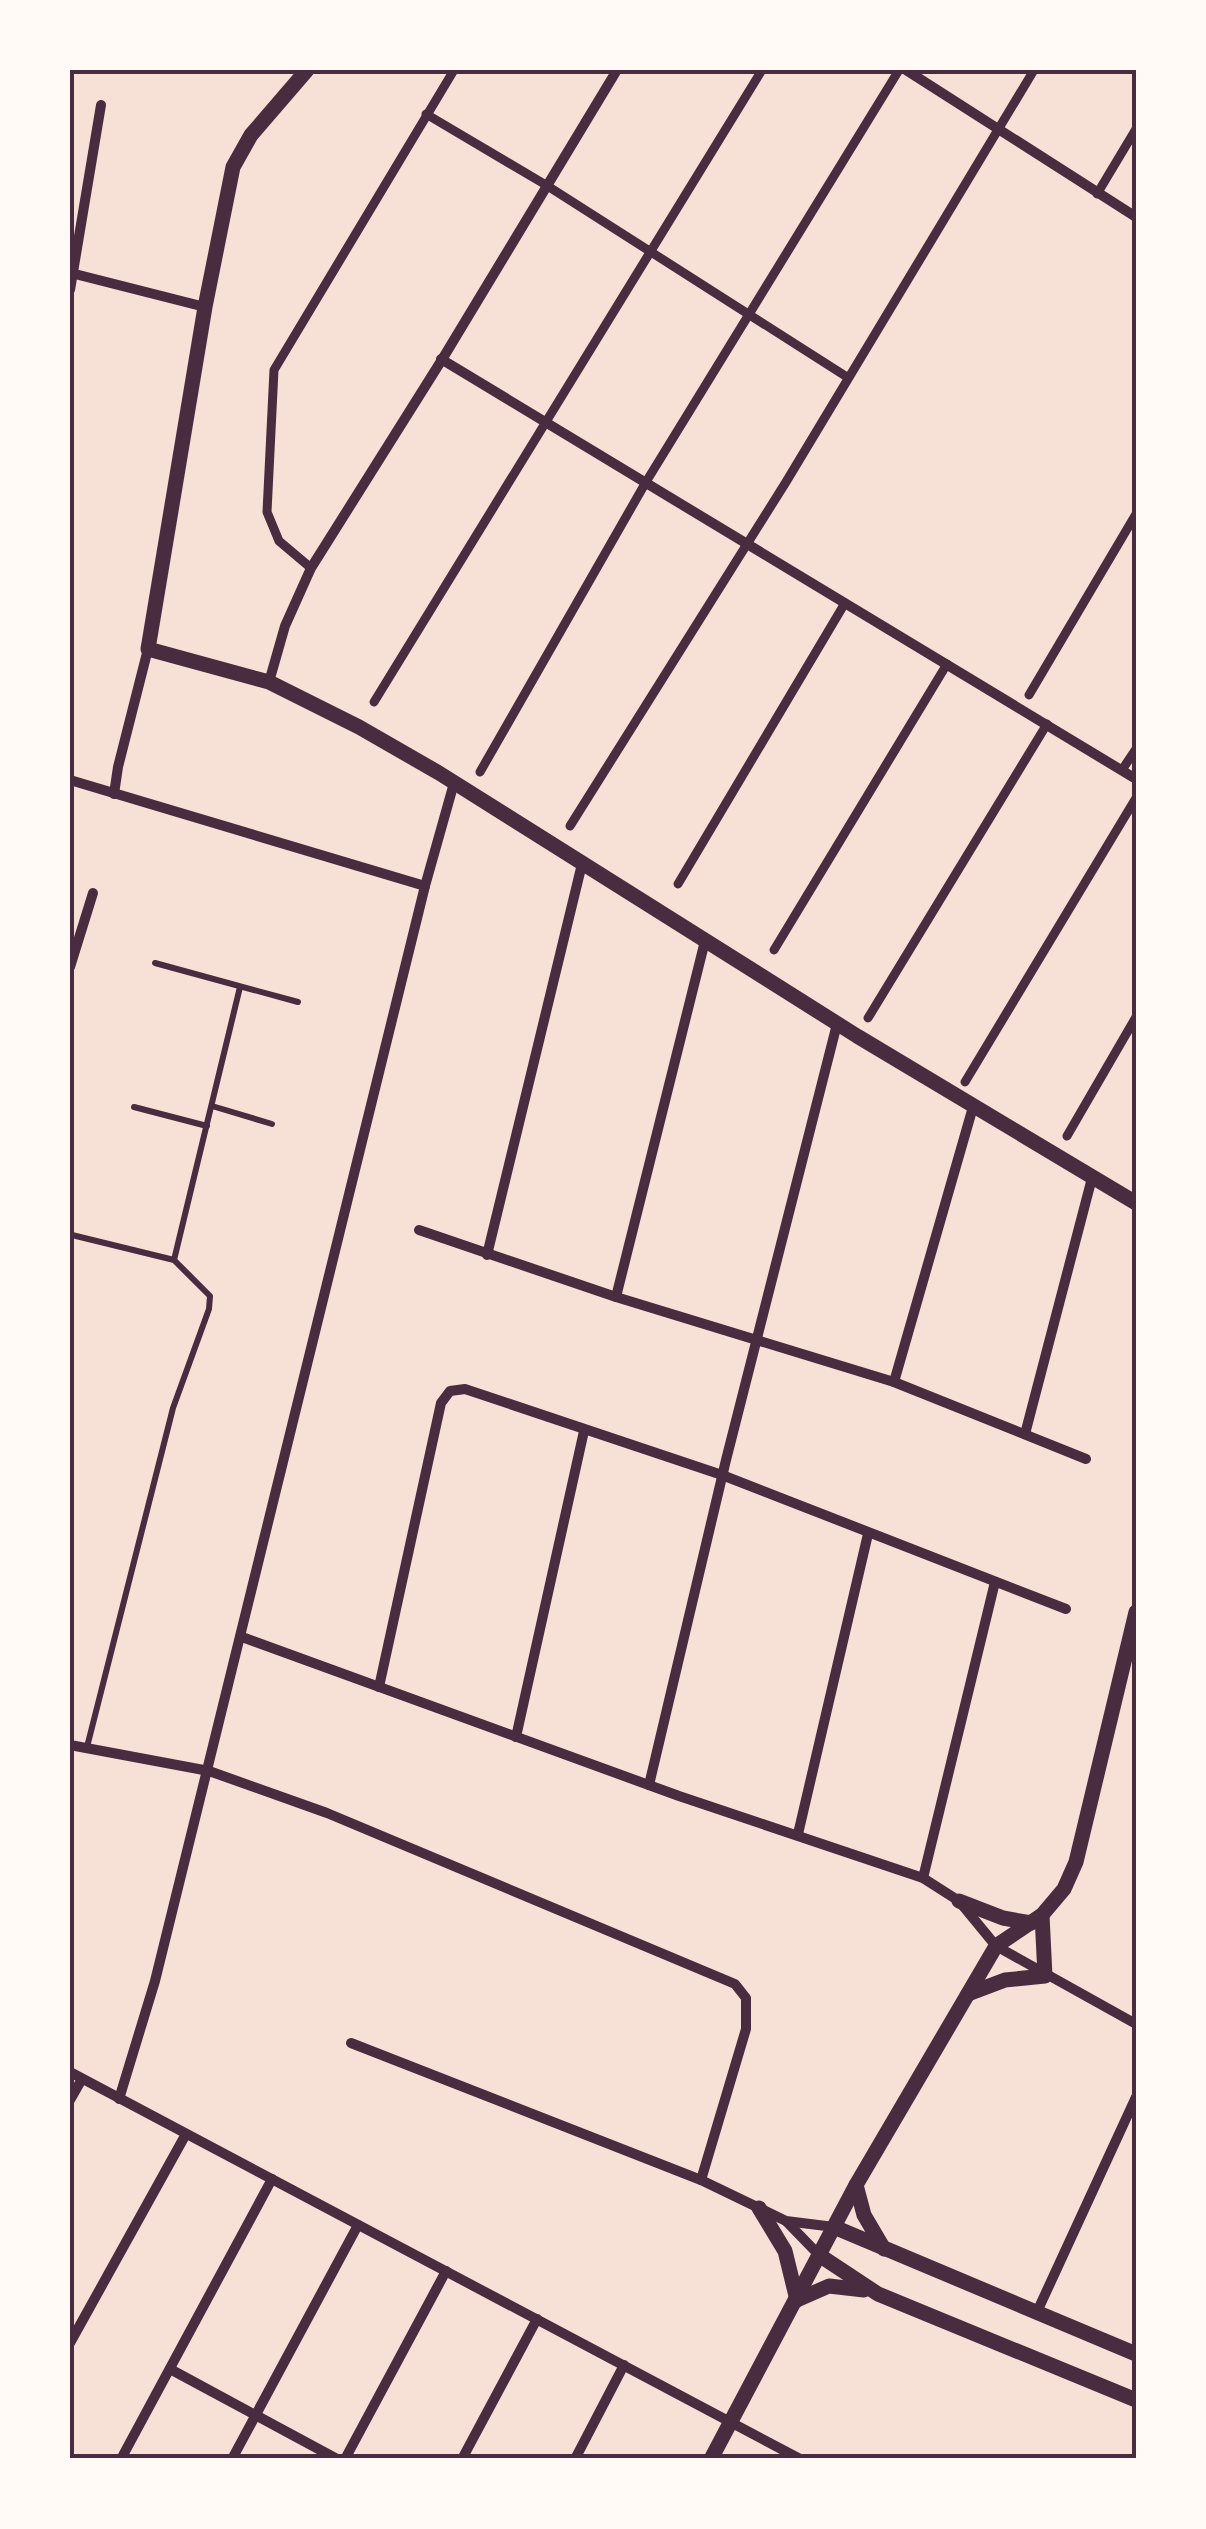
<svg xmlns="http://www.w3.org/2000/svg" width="1206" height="2529" font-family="Spectral,serif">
  <rect width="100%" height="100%" fill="#f7e1d7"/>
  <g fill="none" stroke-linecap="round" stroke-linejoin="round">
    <g stroke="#4a2c40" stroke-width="6">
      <polyline points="155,963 298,1002"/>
      <polyline points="212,1106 272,1124"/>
      <polyline points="134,1107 207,1126"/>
      <polyline points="72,1235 174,1260 210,1296 209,1309 173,1408 87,1747"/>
      <polyline points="174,1260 240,987"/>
    </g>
    <g stroke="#4a2c40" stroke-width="9">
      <polyline points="426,114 546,185 847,377"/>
      <polyline points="1097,194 1136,129"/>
      <polyline points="311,568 279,541 267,512 274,370 454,70"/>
      <polyline points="1029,695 1136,514"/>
      <polyline points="374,702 762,70"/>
      <polyline points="1122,770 1136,749"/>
      <polyline points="480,772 646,482 899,70"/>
      <polyline points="570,826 786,482 1034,70"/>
      <polyline points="678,884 845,603"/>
      <polyline points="774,950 947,664"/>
      <polyline points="868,1018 1047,724"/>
      <polyline points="965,1082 1136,798"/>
      <polyline points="1067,1136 1136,1017"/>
    </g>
    <g stroke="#4a2c40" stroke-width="10">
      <polyline points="906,70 1136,217"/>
      <polyline points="71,273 205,307"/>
      <polyline points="70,290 101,105"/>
      <polyline points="441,359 1136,779"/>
      <polyline points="269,682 285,626 311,568 443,358 617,70"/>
      <polyline points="70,780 425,886"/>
      <polyline points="114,794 118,767 148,649"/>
      <polyline points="70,967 93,893"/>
      <polyline points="419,1230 616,1297 894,1382 1086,1459"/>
      <polyline points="487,1255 582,864"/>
      <polyline points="616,1297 705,941"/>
      <polyline points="894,1382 973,1107"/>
      <polyline points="1025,1434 1092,1178"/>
      <polyline points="242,1637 679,1796 923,1878 959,1901 996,1946 1136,2024"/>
      <polyline points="379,1687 441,1403 450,1391 465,1389 722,1475 1066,1609"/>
      <polyline points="516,1737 584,1431"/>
      <polyline points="70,1745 209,1771 327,1813 735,1984 746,1998 746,2029 701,2180"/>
      <polyline points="649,1785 726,1460 837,1024"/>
      <polyline points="798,1834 868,1534"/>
      <polyline points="923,1878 995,1582"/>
      <polyline points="351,2043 701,2180 786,2221 834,2227"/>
      <polyline points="70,2072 800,2459"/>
      <polyline points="119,2099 155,1981 425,886 454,783"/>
      <polyline points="70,2100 82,2079"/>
      <polyline points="787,2222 819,2255"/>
      <polyline points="1036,2314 1136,2097"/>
      <polyline points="70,2343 186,2134"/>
      <polyline points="170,2369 337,2459"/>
      <polyline points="121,2459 272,2179"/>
      <polyline points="232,2459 358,2225"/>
      <polyline points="345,2459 446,2271"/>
      <polyline points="462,2459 537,2319"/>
      <polyline points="575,2459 624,2365"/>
    </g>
    <g stroke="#4a2c40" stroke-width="15">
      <polyline points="307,70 251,135 233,167 205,307 148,649 269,682 359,727 439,773 857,1036 1136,1203"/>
      <polyline points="959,1901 1003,1918 1031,1923"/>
      <polyline points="968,1994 1005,1980 1045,1976 1042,1915"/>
      <polyline points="856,2185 864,2215 884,2249"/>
      <polyline points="759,2208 785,2251 797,2300"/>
      <polyline points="834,2227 1136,2354"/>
      <polyline points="819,2255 878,2294 1136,2400"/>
      <polyline points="797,2300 829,2286 864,2290"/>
      <polyline points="711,2459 856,2185 996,1946 1042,1915 1064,1889 1076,1862 1136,1612"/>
    </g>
  </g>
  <rect width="1206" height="2529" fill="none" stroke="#fffaf5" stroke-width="145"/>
  <rect x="72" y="72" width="1062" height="2384" fill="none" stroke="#4a2c40" stroke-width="4"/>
</svg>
